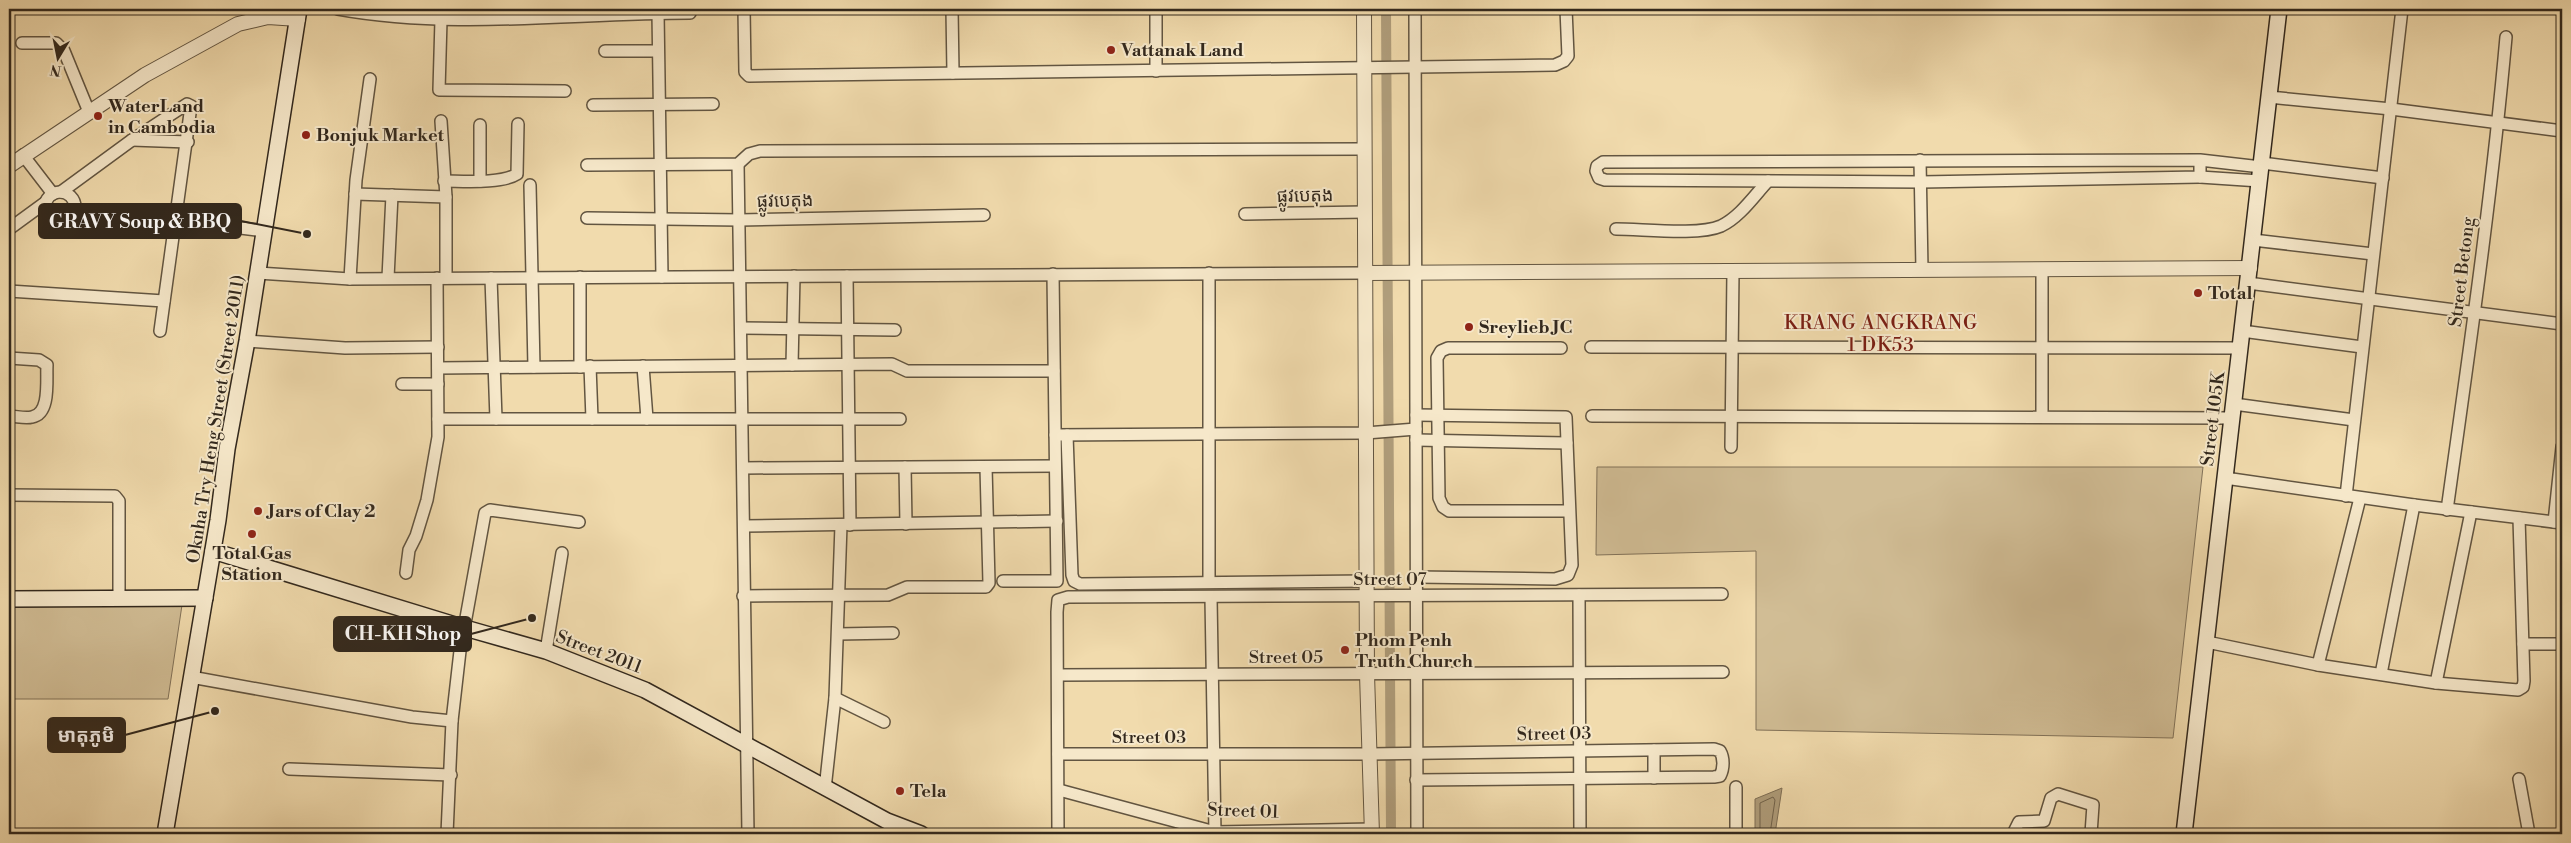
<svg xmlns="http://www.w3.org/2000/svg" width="2571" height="843" font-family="'Libre Bodoni','Noto Sans Khmer',serif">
  <rect width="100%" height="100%" fill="#f1dbad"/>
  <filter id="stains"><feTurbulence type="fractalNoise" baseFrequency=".004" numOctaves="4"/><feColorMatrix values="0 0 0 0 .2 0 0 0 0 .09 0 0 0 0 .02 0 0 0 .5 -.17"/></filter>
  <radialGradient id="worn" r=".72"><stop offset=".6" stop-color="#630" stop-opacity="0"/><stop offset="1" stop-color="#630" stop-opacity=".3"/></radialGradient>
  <g fill="#d1bd95" stroke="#827259">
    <polygon points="1597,467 2203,467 2173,738 1756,730 1756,551 1596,555"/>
    <polygon points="9,605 182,605 168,699 9,699"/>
  </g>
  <polygon fill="#b09e7c" stroke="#7e6f56" points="1782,788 1775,834 1755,833 1755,799"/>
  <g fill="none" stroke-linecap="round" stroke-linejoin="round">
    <polyline stroke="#71634c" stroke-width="1" points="1760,834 1760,803 1773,797 1775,800 1770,834"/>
    <polyline stroke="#b09e7c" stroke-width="10" points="1386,9 1391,834"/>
    <defs>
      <g id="minor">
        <path d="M338,9c116,21 235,4 352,4"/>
        <polyline points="744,9 745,72 749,76 1555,65 1564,61 1568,56 1566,9"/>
        <polyline points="952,9 953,73"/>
        <polyline points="1156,9 1156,71"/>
        <polyline points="1415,9 1417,834"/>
        <polyline points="658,13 662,277"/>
        <polyline points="441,20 439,90 565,91"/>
        <polyline points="22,43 56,43 64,51 89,112"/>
        <polyline points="605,51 658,51"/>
        <polyline points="2269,97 2391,109 2562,131"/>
        <polyline points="593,105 713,104"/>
        <polyline points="441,121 446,197 446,278"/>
        <polyline points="480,125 480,181"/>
        <polyline points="132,140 188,142"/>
        <polyline points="23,155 53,194"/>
        <polyline points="1920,160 1922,270"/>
        <polyline points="2200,160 2200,177 1921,182 1605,180 1599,178 1596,171 1597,166 1603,162 2200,160 2261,167"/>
        <polyline points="2262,163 2383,178"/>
        <polyline points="738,164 748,834"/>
        <polyline points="587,165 738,164 749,154 760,151 1365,149"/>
        <polyline points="2200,177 2260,181"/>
        <path d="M444,181c19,0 58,3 73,-7l1,-50"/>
        <polyline points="530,185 534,367"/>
        <circle cx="60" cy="207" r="15"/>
        <polyline points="61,192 132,140 187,104 191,106 160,331"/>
        <polyline points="355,194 446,197"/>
        <polyline points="74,213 176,220 265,231"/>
        <polyline points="1245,214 1365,212"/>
        <polyline points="587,218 740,220 984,215"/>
        <polyline points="9,229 46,202"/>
        <path d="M1616,229c27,0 82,7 105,-3 19,-9 33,-30 47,-45"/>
        <polyline points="2253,240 2373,254"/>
        <polyline points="2042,270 2042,417"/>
        <polyline points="258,273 350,279 1366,273"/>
        <polyline points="847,276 850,525"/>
        <polyline points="580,277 580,367"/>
        <polyline points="388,278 392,195"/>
        <polyline points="491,278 496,419"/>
        <polyline points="350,279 356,180 370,79"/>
        <polyline points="2248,283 2562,324"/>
        <polyline points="9,291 164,301"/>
        <polyline points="741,328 895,330"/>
        <polyline points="2242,331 2362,347"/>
        <polyline points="247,341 345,348 438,347"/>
        <polyline points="1591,347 2241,348"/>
        <polyline points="1561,348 1448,348 1441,351 1437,358 1439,498 1443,507 1449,511 1569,511"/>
        <path d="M9,358l30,2 8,5c-1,14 4,49 -15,52 -7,2 -16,-1 -23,-1"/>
        <polyline points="792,365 794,276"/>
        <polyline points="590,366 592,419"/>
        <polyline points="643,366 647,419"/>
        <polyline points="438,368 892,364 907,371 1054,371"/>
        <polyline points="402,384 438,384"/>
        <polyline points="2234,404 2354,420"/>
        <polyline points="1416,415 1566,417 1572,565 1568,575 1555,579 1417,577"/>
        <polyline points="1592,416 2232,418"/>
        <polyline points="438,419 900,419"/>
        <polyline points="1055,435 1366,433 1416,429"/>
        <polyline points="1067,435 1072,575 1074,581 1080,584 1367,581"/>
        <polyline points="1416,440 1567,443"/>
        <polyline points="1731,447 1733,271"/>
        <polyline points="905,467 906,524"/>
        <polyline points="743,468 1055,466"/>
        <polyline points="2225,478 2414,505 2562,523"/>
        <polyline points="9,495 115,496 119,501 119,599"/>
        <polyline points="2346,496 2402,9"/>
        <path d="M2447,510c22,-158 45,-315 59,-473"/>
        <polyline points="2554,522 2562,447"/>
        <polyline points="744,526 1057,521"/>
        <polyline points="406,573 409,550 416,536 427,500 438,437 437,278"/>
        <polyline points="1003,581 1057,581 1053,274"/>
        <polyline points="1209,581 1209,273"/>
        <polyline points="1579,595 1580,834"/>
        <polyline points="743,596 888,595 907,587 986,587 989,583 986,467"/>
        <polyline points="1211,598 1215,834"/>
        <polyline points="838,634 893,633"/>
        <polyline points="2207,642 2318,665 2436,683 2518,690 2523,687 2524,681 2519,518"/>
        <polyline points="2523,644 2562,644"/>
        <polyline points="546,651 562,553"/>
        <polyline points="2318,665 2360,498"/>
        <polyline points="2381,674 2414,505"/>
        <polyline points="1058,675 1723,672"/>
        <polyline points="191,677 412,717 452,721"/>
        <polyline points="2436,683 2471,512"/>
        <polyline points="835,698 884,722"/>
        <polyline points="1654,750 1654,778"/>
        <path d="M1058,754h312l344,-5 6,2c4,7 4,17 0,25l-6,1 -298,3"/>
        <polyline points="289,769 451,775"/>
        <polyline points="2519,779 2529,834"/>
        <polyline points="825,789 835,698 841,525"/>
        <polyline points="1059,790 1215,832 1372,829"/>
        <polyline points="447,834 452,721 460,651 485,513 490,510 579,522"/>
        <polyline points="1058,834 1057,612 1058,600 1068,597 1722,594"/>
        <polyline points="1736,834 1736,787"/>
        <polyline points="2013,834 2019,822 2044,821 2051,798 2058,794 2093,805 2091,834"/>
      </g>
      <g id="tertiary">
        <polyline points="1364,9 1367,674 1372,834"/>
        <polyline points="9,166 145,75 238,24 268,17 298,19"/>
        <polyline points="1366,273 2250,268"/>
      </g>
      <g id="secondary">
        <polyline points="213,551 465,628 546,651 645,690 887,821 921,834"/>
        <polyline points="9,599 205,598"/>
        <polyline points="165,834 218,520 227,449 247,341 299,9"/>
        <polyline points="2184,834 2279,9"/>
      </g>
    </defs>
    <use href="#minor" stroke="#625541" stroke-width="14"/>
    <use href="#tertiary" stroke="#625541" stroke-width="16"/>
    <use href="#secondary" stroke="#32281d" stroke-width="18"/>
    <use href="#minor" stroke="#f6e8ca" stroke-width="11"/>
    <use href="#tertiary" stroke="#f6e8ca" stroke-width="14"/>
    <use href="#secondary" stroke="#f6e8ca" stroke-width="15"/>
  </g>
  <g fill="#8f2418" stroke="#f6e8ca" stroke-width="2">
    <circle cx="1111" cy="50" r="5"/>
    <circle cx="98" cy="116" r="5"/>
    <circle cx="306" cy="135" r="5"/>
    <circle cx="2198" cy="293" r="5"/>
    <circle cx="1469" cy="327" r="5"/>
    <circle cx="258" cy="511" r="5"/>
    <circle cx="252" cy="534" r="5"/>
    <circle cx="1345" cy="650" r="5"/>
    <circle cx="900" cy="791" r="5"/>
  </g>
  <g text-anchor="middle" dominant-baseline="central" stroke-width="4" stroke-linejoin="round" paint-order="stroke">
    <g font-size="18" font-weight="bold" fill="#32281d" stroke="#f6e8ca" text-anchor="start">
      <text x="1121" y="50">Vattanak Land</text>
      <text x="108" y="106">WaterLand<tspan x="108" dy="21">in Cambodia</tspan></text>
      <text x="316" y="135">Bonjuk Market</text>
      <text x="2208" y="293">Total</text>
      <text x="1479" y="327">Sreylieb JC</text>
      <text x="268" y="511">Jars of Clay 2</text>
      <text x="252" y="553" text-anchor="middle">Total Gas<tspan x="252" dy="21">Station</tspan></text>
      <text x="1355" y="640">Phom Penh<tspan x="1355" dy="21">Truth Church</tspan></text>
      <text x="910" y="791">Tela</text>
    </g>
    <g font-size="18" fill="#32281d" stroke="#f6e8ca">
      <text transform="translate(1305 196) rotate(-1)">ផ្លូវបេតុង</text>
      <text transform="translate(785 201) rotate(-1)">ផ្លូវបេតុង</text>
      <text transform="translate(2462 272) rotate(-83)">Street Betong</text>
      <text transform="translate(216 419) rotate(-81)">Oknha Try Heng Street (Street 2011)</text>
      <text transform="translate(2213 419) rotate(-83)">Street 105K</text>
      <text x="1390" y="579">Street 07</text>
      <text transform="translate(599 652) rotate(21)">Street 2011</text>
      <text x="1286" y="657">Street 05</text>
      <text transform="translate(1554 734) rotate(-1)">Street 03</text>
      <text x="1149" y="737">Street 03</text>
      <text transform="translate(1243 811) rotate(2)">Street 01</text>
    </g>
    <g font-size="19" letter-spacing="1" fill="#7a1f14" stroke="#f6e8ca">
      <text x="1881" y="323">KRANG ANGKRANG<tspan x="1881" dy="22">1 DK53</tspan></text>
    </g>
  </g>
  <path fill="none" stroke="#32281d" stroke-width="2" d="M307 234L241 221M532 618L471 634M215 711L125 735"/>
  <g fill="#32281d" stroke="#f6e8ca" stroke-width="2">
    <circle cx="307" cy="234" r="5"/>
    <circle cx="532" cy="618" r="5"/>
    <circle cx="215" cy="711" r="5"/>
  </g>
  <g fill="#32281d" stroke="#32281d" stroke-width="2">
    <rect x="39" y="204" width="202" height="34" rx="5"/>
    <rect x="334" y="617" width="137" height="34" rx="5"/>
    <rect x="48" y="718" width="77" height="34" rx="5"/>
  </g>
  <g font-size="19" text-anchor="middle" font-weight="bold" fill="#fff">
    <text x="140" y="228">GRAVY Soup &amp; BBQ</text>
    <text x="403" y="640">CH-KH Shop</text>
    <text x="86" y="742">មាតុភូមិ</text>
  </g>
  <rect width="2571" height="843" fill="none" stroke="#f1dbad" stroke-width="30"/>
  <rect x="10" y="10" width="2551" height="823" fill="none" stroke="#32281d" stroke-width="2.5"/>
  <rect x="15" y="15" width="2541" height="813" fill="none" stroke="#32281d"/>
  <g transform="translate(58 58) rotate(190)" stroke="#f6e8ca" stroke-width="4" paint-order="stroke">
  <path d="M0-4L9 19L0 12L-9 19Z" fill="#32281d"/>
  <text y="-8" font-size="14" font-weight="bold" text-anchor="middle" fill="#32281d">N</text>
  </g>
  <rect width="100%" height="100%" filter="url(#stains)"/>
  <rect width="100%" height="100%" fill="url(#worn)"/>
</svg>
